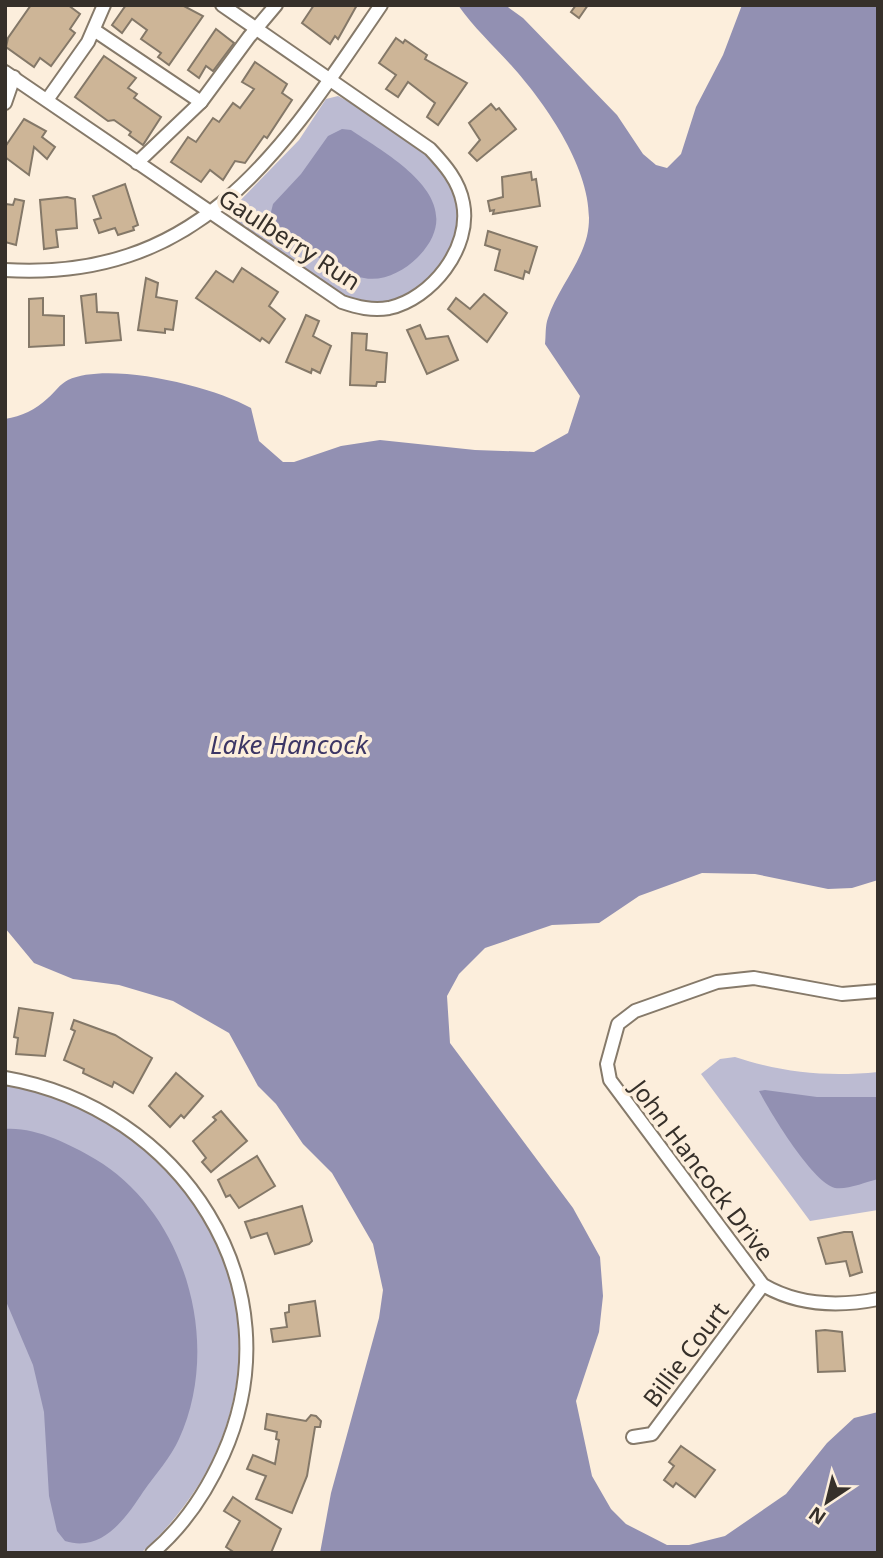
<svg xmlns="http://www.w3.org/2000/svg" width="883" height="1558" font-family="'Noto Sans',sans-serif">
  <rect width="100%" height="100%" fill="#fceedc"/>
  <g fill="#bcbbd2">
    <path d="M338,96c28,14 90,54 107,79 30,43 2,106 -44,124 -19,8 -39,4 -58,-1l-108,-73 -4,-15 68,-70 27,-41z"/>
    <path d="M735,1057c48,16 93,20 143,15v138l-68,11 -109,-147 19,-15z"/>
    <path d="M5,1085c49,5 92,28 130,57 139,111 136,295 6,411h-136z"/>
  </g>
  <g fill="#9290b2">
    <path d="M458,5h47l18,13 94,97 26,39 13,11 11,3 14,-14 15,-47 27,-52 19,-50h136v875l-26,8 -24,1 -73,-15 -53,-1 -63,23 -40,27 -47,2 -67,23 -26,26 -12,22 3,47 123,165 27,49 3,39 -4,36 -23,69 16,75 19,33 15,15 41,21h22l36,-9 61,-42 41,-51 27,-25 24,-6v141h-558l11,-60 48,-175 4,-28 -10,-46 -41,-71 -29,-29 -27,-40 -18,-18 -29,-53 -56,-32 -54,-16 -46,-6 -39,-16 -29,-35v-509c17,-3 30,-9 43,-21 7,-6 12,-14 20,-18 41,-19 144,6 183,28l8,33 24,21h11l47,-16 39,-6 95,10 59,2 34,-19 12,-37 -35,-52c1,-8 0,-18 3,-26 9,-28 31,-51 39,-82 13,-56 -40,-131 -76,-171 -18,-20 -37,-37 -53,-60z"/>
    <path d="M342,129l9,1c40,27 123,71 66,128 -13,13 -34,24 -53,20 -34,-5 -64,-36 -91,-56l-3,-6 3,-12 28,-30 27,-38z"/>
    <path d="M765,1090l52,7h61v82c-12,3 -31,11 -43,9 -23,-6 -65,-76 -76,-97z"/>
    <path d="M5,1129c31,-2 64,15 90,30 90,53 128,184 84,280 -8,18 -24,36 -36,53 -17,26 -41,61 -78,49l-8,-10 -8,-35 -5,-84 -11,-47 -28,-66z"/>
  </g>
  <g fill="#cdb597" stroke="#847868" stroke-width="2">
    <polygon points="31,5 68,5 80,14 70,29 75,33 51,66 40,58 34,67 6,47 8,38"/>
    <polygon points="126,5 182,5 203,16 169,65 158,57 161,53 141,39 147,30 132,19 122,33 112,25"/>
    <polygon points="314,5 357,5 338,39 335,36 330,44 302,23"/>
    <polygon points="576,5 588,5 579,18 571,12"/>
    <polygon points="216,29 234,43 213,71 206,66 199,78 188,70"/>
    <polygon points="396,38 403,43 405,40 427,55 425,59 467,83 438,125 427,117 435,103 408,82 398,97 386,89 396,75 379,63"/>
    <polygon points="104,56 136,78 128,88 137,94 134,98 161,117 143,145 129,135 131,132 114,120 108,121 75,97"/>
    <polygon points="255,62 287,84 282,93 292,100 267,138 264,136 245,163 235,161 223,180 210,170 201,182 171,162 188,137 196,142 213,118 219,122 233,103 240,108 254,89 242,82"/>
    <polygon points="491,104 496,110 499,108 516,129 477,161 469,153 480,140 469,123"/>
    <polygon points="24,119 46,131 42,137 55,147 47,159 34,147 29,175 5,157 5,147"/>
    <polygon points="531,172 532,180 536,179 540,206 493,214 494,210 490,211 488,201 503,197 502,177"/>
    <polygon points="125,184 138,225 133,227 134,230 118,235 115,228 99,233 94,220 101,218 93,196"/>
    <polygon points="67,197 75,199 77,228 56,230 58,247 44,249 40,200"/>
    <polygon points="15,199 24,201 16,245 5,242 5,204 13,205"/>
    <polygon points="488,231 537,247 529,273 525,271 523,279 495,270 500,250 485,245"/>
    <polygon points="242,268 278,292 269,306 285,319 269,343 262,338 260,341 196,298 216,271 233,282"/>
    <polygon points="146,278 158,283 156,297 177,301 173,330 165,329 165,333 138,330"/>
    <polygon points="96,294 97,312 118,313 121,340 86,343 81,296"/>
    <polygon points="484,294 507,313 487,342 448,309 456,298 470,309"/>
    <polygon points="43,298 43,315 64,316 64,345 29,347 29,299"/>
    <polygon points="306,315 319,321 313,336 331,346 320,373 312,369 311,373 286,362"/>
    <polygon points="420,325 426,339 448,336 458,360 427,374 407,330"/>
    <polygon points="352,333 367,334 366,350 387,353 385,382 377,382 376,386 350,385"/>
    <polygon points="19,1008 53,1013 45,1056 16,1054 18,1038 14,1037"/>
    <polygon points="74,1020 115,1035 152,1058 133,1093 114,1082 112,1087 83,1073 84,1069 64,1060 75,1031 71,1029"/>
    <polygon points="176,1073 203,1096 184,1118 181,1115 170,1127 149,1106"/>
    <polygon points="221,1111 247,1141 211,1172 202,1162 206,1158 193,1141 216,1120 213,1117"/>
    <polygon points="257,1156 275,1186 239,1208 230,1195 226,1197 218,1180"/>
    <polygon points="302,1206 312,1241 309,1244 275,1254 267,1233 251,1238 245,1222"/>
    <polygon points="844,1232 852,1232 862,1272 850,1276 846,1261 826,1264 818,1238"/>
    <polygon points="315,1301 320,1336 273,1342 271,1329 287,1327 285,1313 289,1312 289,1305"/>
    <polygon points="825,1330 842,1332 845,1371 818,1372 816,1331"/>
    <polygon points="267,1414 306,1421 311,1415 316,1416 321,1421 320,1427 315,1427 307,1476 292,1513 256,1499 266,1476 247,1469 253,1455 275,1464 279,1440 276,1439 277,1432 265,1429"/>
    <polygon points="681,1446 715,1470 695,1497 676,1483 673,1487 664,1480 674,1466 669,1462"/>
    <polygon points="233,1497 281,1529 271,1553 235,1553 226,1547 240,1521 224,1511"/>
  </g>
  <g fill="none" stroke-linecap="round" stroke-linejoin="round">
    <defs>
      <g id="minor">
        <polyline points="94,30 201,102"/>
        <path d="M5,72l337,230c15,5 30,9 47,6 42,-9 83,-60 74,-105 -4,-22 -18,-38 -33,-54l-208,-144"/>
        <polyline points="47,100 88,42 104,5"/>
        <polyline points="5,103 14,77"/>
        <polyline points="137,163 201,102 249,37 276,5"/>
        <path d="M5,270c197,12 278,-121 376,-265"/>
        <path d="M878,991l-36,3 -88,-16 -37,4 -82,29 -17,13 -11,40 3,16 153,205c36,21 75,22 115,14"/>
        <path d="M5,1078c175,30 294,207 218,377 -17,38 -39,71 -71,98"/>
        <polyline points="633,1437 652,1434 763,1285"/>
      </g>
    </defs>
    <use href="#minor" stroke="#867a6a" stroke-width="16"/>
    <use href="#minor" stroke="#fff" stroke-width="12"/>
  </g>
  <g text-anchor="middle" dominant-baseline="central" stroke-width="7" stroke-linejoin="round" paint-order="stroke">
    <g font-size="24" fill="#36302a" stroke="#fceedc">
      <text transform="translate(290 239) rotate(33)">Gaulberry Run</text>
      <text transform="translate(703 1170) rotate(53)">John Hancock Drive</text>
      <text transform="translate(685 1354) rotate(-53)">Billie Court</text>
    </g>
    <g font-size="26" font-style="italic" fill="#3c3665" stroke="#fceedc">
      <text x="289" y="744">Lake Hancock</text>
    </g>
  </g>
  <rect width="883" height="1558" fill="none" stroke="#36302a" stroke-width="14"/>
  <g transform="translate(827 1502) rotate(215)" stroke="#fceedc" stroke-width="5" paint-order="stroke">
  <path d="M0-5L12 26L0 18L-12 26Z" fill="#36302a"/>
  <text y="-10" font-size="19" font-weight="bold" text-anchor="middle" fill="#36302a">N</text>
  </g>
</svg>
